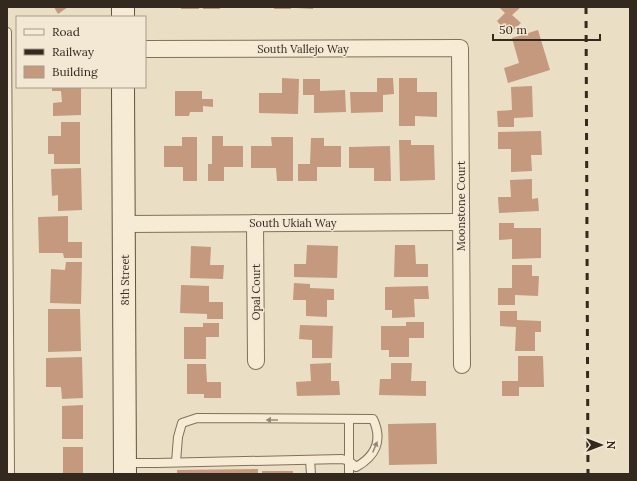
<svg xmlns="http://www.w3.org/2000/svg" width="637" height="481" font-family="Lora,serif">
  <rect width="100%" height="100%" fill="#eadec4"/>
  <g fill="#c5997d">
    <polygon points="54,7 68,7 58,14"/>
    <rect x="181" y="7" width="18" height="2"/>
    <rect x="203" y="7" width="17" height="2"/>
    <rect x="274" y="7" width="17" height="2"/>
    <polygon points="296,7 313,7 313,9 296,8"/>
    <polygon points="499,7 521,7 512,15 521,23 508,35 497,21 505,13"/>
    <polygon points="538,30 550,70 508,83 504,68 519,63 512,38"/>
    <polygon points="282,78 299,79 298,114 259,113 259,93 282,93"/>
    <polygon points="377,78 393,78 394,94 383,95 383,112 351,113 350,92 377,92"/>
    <polygon points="399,78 417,78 417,92 437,92 437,117 415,116 415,126 399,126"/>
    <polygon points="303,79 320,79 320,91 345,90 346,112 314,113 314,95 303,95"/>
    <polygon points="532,86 533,117 514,118 514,127 498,127 497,111 512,110 511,87"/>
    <polygon points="52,87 81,87 81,115 53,116 53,103 62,102 61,91 52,91"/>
    <polygon points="175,91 202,91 202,99 213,99 213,107 203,106 203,112 190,112 189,116 175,116"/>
    <polygon points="61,122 80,122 80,164 54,164 54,154 48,154 48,136 61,136"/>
    <polygon points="541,131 542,155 531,155 532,171 511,172 511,149 498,149 498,132"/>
    <polygon points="212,136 223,136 223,146 243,146 243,167 224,167 224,181 208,181 208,164 212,164"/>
    <polygon points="182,137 197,137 197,181 183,181 183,167 164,167 164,146 182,146"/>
    <polygon points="271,137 293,137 293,181 277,181 276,168 251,168 251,146 272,146"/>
    <polygon points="311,138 324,138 324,146 341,146 341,167 317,167 317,181 298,181 298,164 310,164"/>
    <polygon points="399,140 411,140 411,145 434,145 435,180 400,181"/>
    <polygon points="390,146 391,181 374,181 374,168 349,168 349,147"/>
    <polygon points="81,168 82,210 58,211 58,195 52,196 51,169"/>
    <polygon points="532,179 532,199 538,198 539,211 499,213 498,197 511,197 510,180"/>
    <polygon points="68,216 68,242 82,242 82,258 64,258 63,253 39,253 38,217"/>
    <polygon points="499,223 514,223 514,228 541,228 541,258 512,259 512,239 499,240"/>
    <polygon points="307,245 338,246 337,278 294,277 294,264 306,264"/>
    <polygon points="395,245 415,245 416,264 428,264 428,277 394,277"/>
    <polygon points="191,246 211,247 210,265 224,265 223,279 190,278"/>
    <polygon points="66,262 82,262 81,304 50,303 51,269 65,270"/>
    <polygon points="512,265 532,265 532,276 539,276 538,296 515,295 515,305 498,305 498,288 512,288"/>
    <polygon points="294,283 310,284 310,288 334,289 334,300 327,300 327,317 306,316 306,300 293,300"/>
    <polygon points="181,285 209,286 209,302 223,302 223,319 207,319 207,314 180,313"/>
    <polygon points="428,286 429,299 414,299 415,317 392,318 392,310 385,310 385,287"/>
    <polygon points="48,309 80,309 81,351 48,352"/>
    <polygon points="500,311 517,311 517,320 541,321 541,332 535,332 535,351 515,351 516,327 500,326"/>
    <polygon points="406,322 424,322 424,338 409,338 409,357 389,357 389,350 381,350 381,326 406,326"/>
    <polygon points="203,323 219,323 219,337 206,337 206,359 184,359 184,327 203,327"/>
    <polygon points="300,325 333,326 332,358 312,358 312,340 299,339"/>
    <polygon points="518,356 543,356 544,387 519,387 519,396 502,396 502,381 518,381"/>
    <polygon points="82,357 83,398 62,399 61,387 46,387 46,358"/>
    <polygon points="331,363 331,381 339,381 340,395 297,396 296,382 311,381 310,364"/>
    <polygon points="391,363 412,363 411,381 426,381 426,396 379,395 380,379 391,379"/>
    <polygon points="187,364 206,364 207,382 221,382 221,398 204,398 204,394 187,394"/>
    <polygon points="83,405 83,439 62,439 62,406"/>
    <polygon points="436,423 437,464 389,465 388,424"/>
    <rect x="63" y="447" width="20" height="27"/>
    <polygon points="258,469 258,474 177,474 177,470"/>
    <rect x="262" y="471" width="31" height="3"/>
  </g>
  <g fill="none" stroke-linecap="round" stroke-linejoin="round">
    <defs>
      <g id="lane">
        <polyline points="7,32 10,474"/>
        <polyline points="310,460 311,474"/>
        <path d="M126,463h30l186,-4 7,2 7,6c20,-11 27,-27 17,-48l-176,-1 -15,5 -4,14 -2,25"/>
        <polyline points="349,474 349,420"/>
      </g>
      <g id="street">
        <polyline points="145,49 460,48 462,365"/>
        <polyline points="255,223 256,361"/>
        <polyline points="125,224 461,222"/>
      </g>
      <g id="secondary">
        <polyline points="123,17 123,7"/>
        <polyline points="123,87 125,474"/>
      </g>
    </defs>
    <use href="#lane" stroke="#83705c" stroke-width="10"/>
    <use href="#street" stroke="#83705c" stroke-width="18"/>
    <use href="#secondary" stroke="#65513f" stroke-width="24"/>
    <use href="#lane" stroke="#f6ecd6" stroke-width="8"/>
    <use href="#street" stroke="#f6ecd6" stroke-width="16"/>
    <use href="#secondary" stroke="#f6ecd6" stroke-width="22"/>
    <polyline stroke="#34291f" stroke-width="3" stroke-dasharray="7 7" stroke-linecap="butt" points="586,7 588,474"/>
  </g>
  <defs><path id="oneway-solid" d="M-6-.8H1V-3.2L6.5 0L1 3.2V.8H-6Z"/></defs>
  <g fill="#958a7a">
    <use href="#oneway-solid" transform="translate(272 420) rotate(-180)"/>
    <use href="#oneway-solid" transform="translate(375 447) rotate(-68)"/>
  </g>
  <g text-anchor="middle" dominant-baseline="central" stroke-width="3" stroke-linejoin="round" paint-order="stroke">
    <g font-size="11" fill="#34291f" stroke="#f2e8d3">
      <text x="303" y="49">South Vallejo Way</text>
      <text transform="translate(461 206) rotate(-90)">Moonstone Court</text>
      <text x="293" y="223">South Ukiah Way</text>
      <text transform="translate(125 280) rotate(-90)">8th Street</text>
      <text transform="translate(256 292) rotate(-90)">Opal Court</text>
    </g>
  </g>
  <rect width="637" height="481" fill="none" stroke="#34291f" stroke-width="16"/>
  <rect x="16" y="16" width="130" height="72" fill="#f2e8d3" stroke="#a69c8b"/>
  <rect x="24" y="29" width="20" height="6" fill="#f6ecd6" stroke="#a69c8b"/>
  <text x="52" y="36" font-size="12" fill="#34291f">Road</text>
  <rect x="24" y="49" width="20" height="6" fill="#34291f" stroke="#a69c8b"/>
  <text x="52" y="56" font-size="12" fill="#34291f">Railway</text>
  <rect x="24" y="66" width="20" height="12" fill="#c5997d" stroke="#a69c8b"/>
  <text x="52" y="76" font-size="12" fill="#34291f">Building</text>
  <g transform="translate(601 445) rotate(90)" stroke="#f2e8d3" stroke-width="3" paint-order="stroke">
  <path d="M0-3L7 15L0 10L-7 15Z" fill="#34291f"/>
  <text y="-6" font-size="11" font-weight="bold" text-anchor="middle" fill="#34291f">N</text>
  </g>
  <path d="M493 34v6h107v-6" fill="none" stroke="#34291f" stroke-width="2"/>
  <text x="499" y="34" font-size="12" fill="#34291f" stroke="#f2e8d3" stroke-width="3" paint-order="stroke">50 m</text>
</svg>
